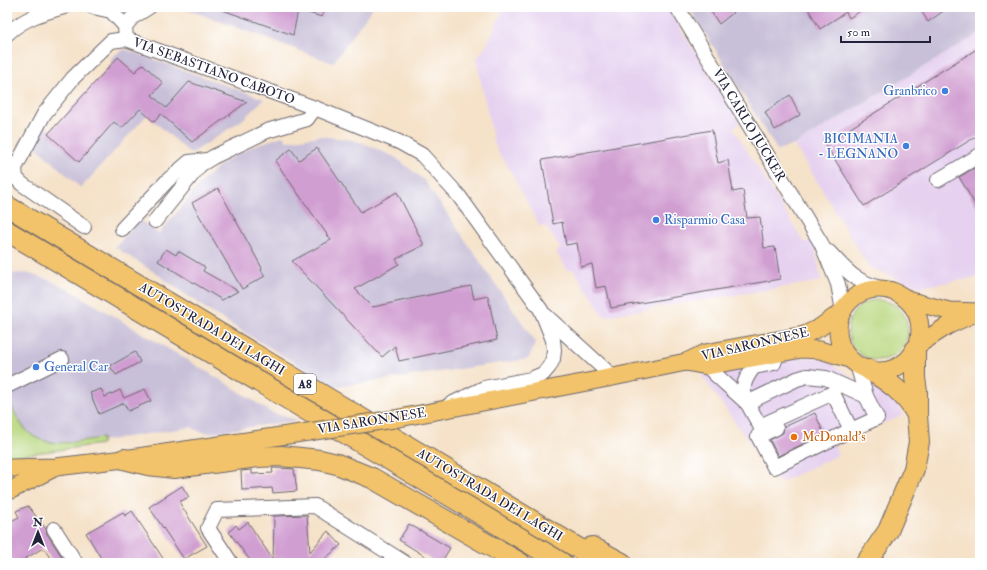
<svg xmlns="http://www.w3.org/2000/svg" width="987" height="570" font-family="'IM FELL Double Pica',serif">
  <rect width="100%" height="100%" fill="#fff"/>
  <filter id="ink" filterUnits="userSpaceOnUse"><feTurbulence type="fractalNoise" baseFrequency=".025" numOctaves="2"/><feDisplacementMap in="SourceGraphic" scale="8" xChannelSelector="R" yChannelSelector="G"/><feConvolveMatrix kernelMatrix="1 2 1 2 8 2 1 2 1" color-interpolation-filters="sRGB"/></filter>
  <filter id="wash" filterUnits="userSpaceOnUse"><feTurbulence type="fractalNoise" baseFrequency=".012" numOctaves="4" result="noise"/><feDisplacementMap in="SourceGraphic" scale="16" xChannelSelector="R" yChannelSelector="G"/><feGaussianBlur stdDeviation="0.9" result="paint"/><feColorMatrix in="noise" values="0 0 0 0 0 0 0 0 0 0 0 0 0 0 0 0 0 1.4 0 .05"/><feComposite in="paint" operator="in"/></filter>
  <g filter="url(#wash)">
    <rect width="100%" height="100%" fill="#f5e2c9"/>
    <g fill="#e6d2f0">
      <polygon points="508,7 667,7 740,123 733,128 804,242 813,240 822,281 604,316 573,269 568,271 556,252 561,249 545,225 540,227 509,168 497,150 493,139 478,68 477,58 487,44 502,12"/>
      <polygon points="980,33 980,277 919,287 869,267 820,186 794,145"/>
      <polygon points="794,357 816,358 826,360 856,380 877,386 895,397 903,415 834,444 838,455 779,483 701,375"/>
    </g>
    <g fill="#c8bfd8">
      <polygon points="181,7 373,7 333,63"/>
      <polygon points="689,7 980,7 980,33 794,145 777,150"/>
      <polygon points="125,49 264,99 242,120 191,154 147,115 81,188 34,145 43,124 51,131 113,63 110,60 114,55"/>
      <polygon points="283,136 287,141 320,136 347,139 363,143 395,157 424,180 536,343 528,359 335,387 209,311 157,274 115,247 140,220 159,234 204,179 225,161 253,146"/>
      <polygon points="26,273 49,280 68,289 234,388 272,413 298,420 209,433 198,431 191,427 102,441 102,438 57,443 48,443 38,440 29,434 22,425 7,398 7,274"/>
    </g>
    <g fill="#b8d77e" stroke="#6d7c5c">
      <circle cx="878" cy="330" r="30"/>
      <path d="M7,398c5,9 9,19 15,27 19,27 52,16 80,13v6l-95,13z"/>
    </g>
    <g id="blocks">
      <g fill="#d09ed1">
        <polygon points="218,7 326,7 322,17 298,10 293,35 217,8"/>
        <polygon points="708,7 729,7 733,13 719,24"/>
        <polygon points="807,7 867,7 849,18 846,12 820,29"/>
        <polygon points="919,7 949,7 928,22"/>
        <polygon points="980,47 980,134 864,206 825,144"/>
        <polygon points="118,57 135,72 143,64 163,83 152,95 166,108 189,82 247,102 192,142 161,114 154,122 140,109 122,128 114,122 79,162 48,134"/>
        <polygon points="790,95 800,115 775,130 765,112"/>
        <polygon points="712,130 718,163 728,160 733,192 743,190 747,218 760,217 764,248 775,247 780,279 611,308 606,286 596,288 592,264 581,267 577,243 566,245 562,222 553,224 542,160"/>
        <polygon points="317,148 361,212 397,192 424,245 396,259 399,264 355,289 373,307 471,286 474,299 488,296 497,340 399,361 395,346 382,357 292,261 331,240 275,161 291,149 299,160"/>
        <polygon points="980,165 980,213 959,177"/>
        <polygon points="218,188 262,268 261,270 265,276 242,289 192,203"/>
        <polygon points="166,249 176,255 178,251 205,267 203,271 238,291 222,300 158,261"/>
        <polygon points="135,352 140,362 116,375 110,366"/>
        <polygon points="101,389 105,397 120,390 124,398 145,389 151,401 128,411 124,403 99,414 90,393"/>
        <polygon points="815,413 824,434 778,456 770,440 783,433 784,427"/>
        <polygon points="272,468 294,469 297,491 273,493 272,488 242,490 241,471 252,470 252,474 273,473"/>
        <polygon points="182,486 189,497 179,502 207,546 184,559 149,507"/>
        <polygon points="28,506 46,529 47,534 66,563 54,563 43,548 18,563 7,563 7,528 11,526 9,522 19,517 16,511"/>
        <polygon points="132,511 166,563 104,563 86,533 123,512 125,516"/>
        <polygon points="307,515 310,552 328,531 341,545 320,563 252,563 229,532 236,525 239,529 248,522 273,560 274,516"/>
        <polygon points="409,524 450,548 441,563 436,563 399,540"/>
      </g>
    </g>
  </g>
  <g filter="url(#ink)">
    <use href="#blocks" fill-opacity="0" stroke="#6c656d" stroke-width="1"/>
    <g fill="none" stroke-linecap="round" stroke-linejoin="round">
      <defs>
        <g id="minor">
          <polyline points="93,7 111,11 125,26 126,39 315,108"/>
          <polyline points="677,7 821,243 838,284 843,311"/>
          <polyline points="125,26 133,17 149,7"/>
          <path d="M7,34c17,-16 35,-21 57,-27"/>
          <polyline points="938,180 980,155"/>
          <polyline points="155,221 200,165 213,157 267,131 307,119 315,108 399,142 422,155 459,196 541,310 553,340 554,350 553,359 549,367 543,374 531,379 484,388 449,405"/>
          <polyline points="84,227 22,184 16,178 15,168 44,114 73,78 111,41 126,39"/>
          <polyline points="122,229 168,180 189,162 207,160"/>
          <path d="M829,252c20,21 25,29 54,37"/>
          <polyline points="545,315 613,377"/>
          <path d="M777,355l-3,8 -20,4c-4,5 -9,12 -10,19 -2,12 11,30 16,40l73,-33 18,37 26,-12 -11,-22 -9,-32"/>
          <polyline points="707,366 716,375 747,403"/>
          <polyline points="7,386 62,359"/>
          <polyline points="747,403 797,379 807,376 826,378 866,396"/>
          <polyline points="776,428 758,436 774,467 851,430"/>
          <polyline points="54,529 76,563"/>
          <polyline points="231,563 208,528 217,510 315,506 405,563"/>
        </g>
        <g id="major">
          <circle cx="879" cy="330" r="41"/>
          <polyline points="907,300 949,311 980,312"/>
          <polyline points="918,345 947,326 975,313"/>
          <polyline points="686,362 707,366 802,349 820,350 849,359"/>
          <polyline points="394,419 613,377 686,362 705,353 804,335 819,328 843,311"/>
          <polyline points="7,468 56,467 124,459 308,432"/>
          <polyline points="7,492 52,469"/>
        </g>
        <g id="highway">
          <polyline points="7,206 603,563"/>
          <polyline points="7,231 562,563"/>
          <path d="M869,370c20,12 36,23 48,45"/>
          <polyline points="124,459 148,465 174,468 258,457 281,456 320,460 337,464 372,478 520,563"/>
          <polyline points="592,547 622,563"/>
          <polyline points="866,563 888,531 914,469 919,442 917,415 917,392 915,378 915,350"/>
        </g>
      </defs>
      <use href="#minor" stroke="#6c656d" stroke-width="16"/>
      <use href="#major" stroke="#6c656d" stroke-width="19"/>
      <use href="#highway" stroke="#6c656d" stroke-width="22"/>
      <use href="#minor" stroke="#fff" stroke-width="14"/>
      <use href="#major" stroke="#f2c36a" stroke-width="17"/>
      <use href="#highway" stroke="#f2c36a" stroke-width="20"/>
      <defs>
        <polyline id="major-bridge" points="308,432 394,419"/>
      </defs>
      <use href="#major-bridge" stroke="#6c656d" stroke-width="19" stroke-linecap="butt"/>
      <use href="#major-bridge" stroke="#f2c36a" stroke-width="17"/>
    </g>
  </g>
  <g fill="#3f7fe0" stroke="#fff" stroke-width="1.5">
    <circle cx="945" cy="91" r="4"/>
    <circle cx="906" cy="146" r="4"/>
    <circle cx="656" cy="220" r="4"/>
    <circle cx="36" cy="367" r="4"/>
  </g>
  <circle fill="#e8710a" stroke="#fff" stroke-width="1.5" cx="794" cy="437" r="4"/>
  <g text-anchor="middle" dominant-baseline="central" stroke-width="3" stroke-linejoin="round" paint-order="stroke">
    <rect fill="#fff" stroke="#646476" stroke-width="1" x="294" y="374" width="22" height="20" rx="3"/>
    <g font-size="12" font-weight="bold" fill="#22223b">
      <text x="305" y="384">A8</text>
    </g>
    <g font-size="13" fill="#22223b" stroke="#fff">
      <text transform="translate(214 71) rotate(20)">VIA SEBASTIANO CABOTO</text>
      <text transform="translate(749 125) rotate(59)">VIA CARLO JUCKER</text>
      <text transform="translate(212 329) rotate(31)">AUTOSTRADA DEI LAGHI</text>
      <text transform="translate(755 344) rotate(-13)">VIA SARONNESE</text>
      <text transform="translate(372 421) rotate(-9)">VIA SARONNESE</text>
      <text transform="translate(490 495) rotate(31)">AUTOSTRADA DEI LAGHI</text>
    </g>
    <g font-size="13" fill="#366cbe" stroke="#fff" text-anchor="end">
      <text x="937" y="91">Granbrico</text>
      <text x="898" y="139">BICIMANIA<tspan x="898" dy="15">- LEGNANO</tspan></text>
      <text x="664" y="220" text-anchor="start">Risparmio Casa</text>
      <text x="44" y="367" text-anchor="start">General Car</text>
    </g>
    <g font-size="13" fill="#c56008" stroke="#fff" text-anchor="start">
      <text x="802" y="437">McDonald's</text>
    </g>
  </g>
  <rect width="987" height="570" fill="none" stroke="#fff" stroke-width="24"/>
  <g transform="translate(38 532)" stroke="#ffffff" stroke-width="3" paint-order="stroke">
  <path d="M0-3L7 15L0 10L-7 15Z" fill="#22223b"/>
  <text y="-6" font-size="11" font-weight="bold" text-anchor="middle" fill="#22223b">N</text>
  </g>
  <path d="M841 36v6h89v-6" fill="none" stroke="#22223b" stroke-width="2"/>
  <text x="847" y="36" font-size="12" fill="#22223b" stroke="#ffffff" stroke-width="3" paint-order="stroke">50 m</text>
</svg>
